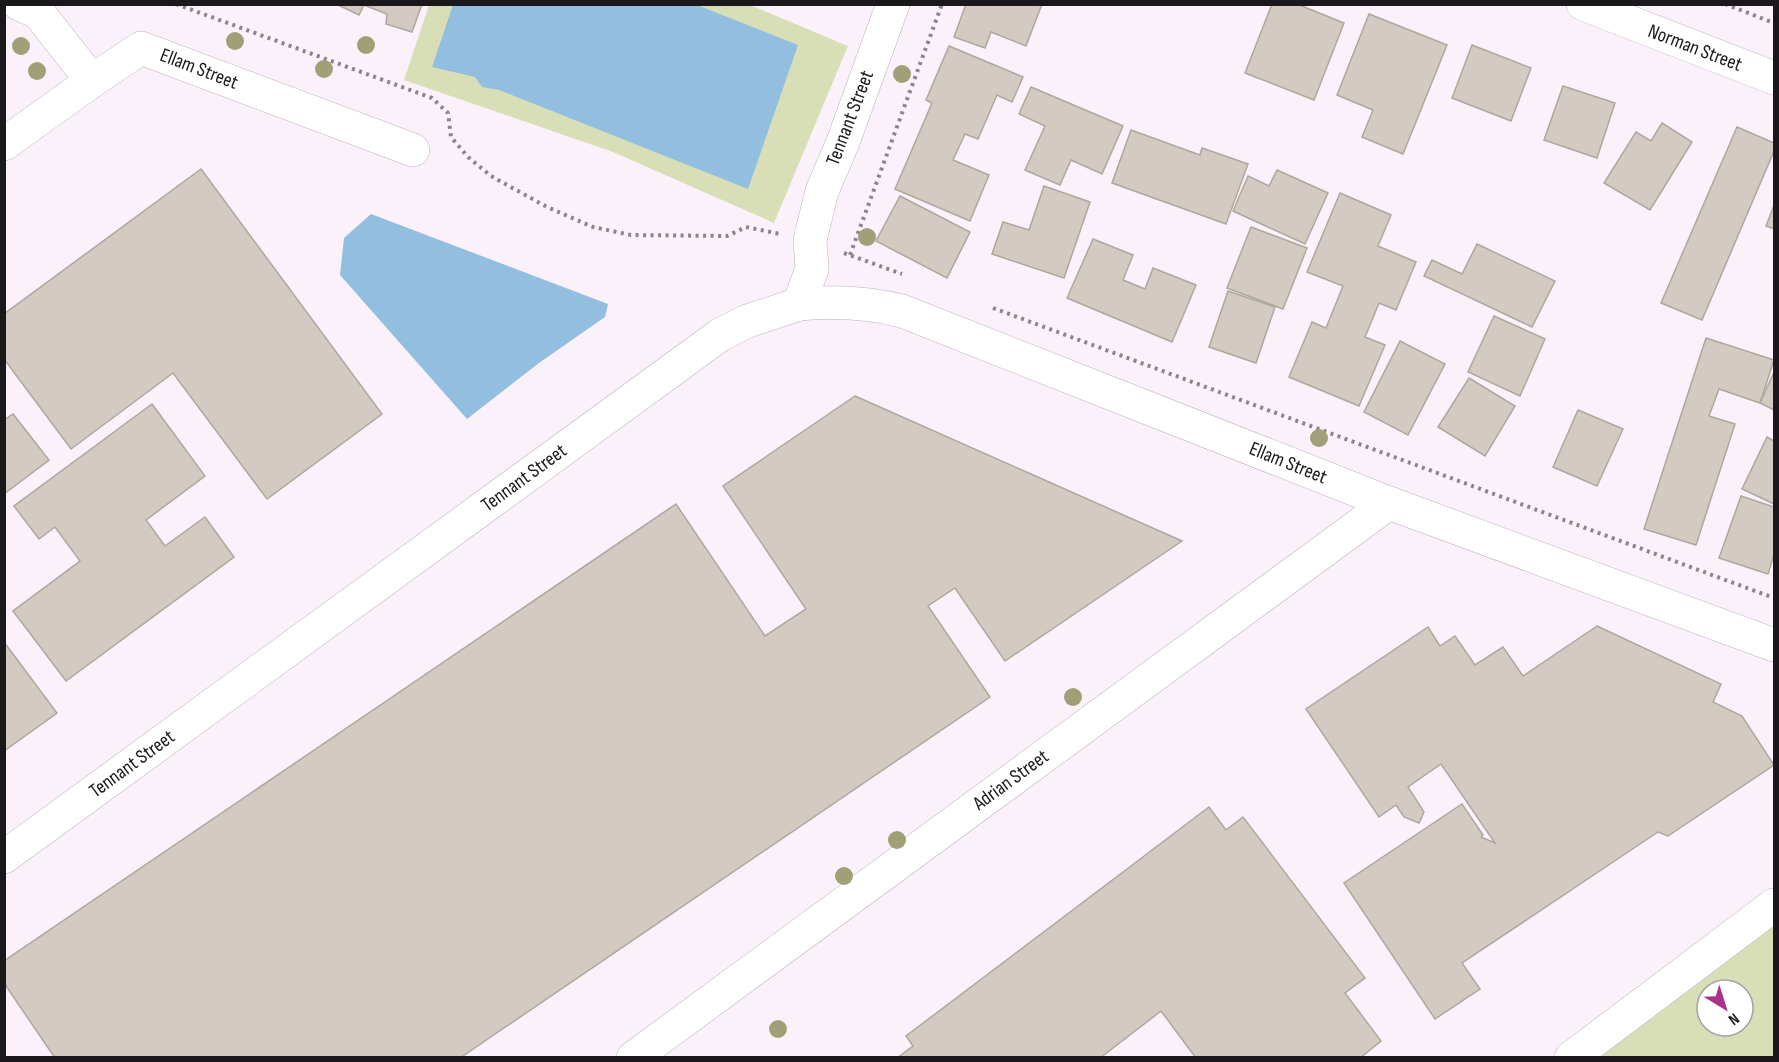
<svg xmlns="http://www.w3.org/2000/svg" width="1779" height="1062" font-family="'Sofia Sans Condensed',sans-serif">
  <rect width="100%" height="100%" fill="#faf1fa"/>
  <g fill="#d8dfb7" fill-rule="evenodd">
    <polygon points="429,5 750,5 848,46 774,223 613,152 404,80"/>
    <path d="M1774,905v152h-203zM1707,990h36v36h-36z"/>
  </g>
  <g fill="#92bee0">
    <polygon points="453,5 697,5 798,45 748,189 499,90 482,87 475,77 432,67"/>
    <polygon points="371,214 608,304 605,317 539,363 467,419 340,275 344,238"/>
  </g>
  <g fill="#d3cbc2" stroke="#aea79e" stroke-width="1.5">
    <polygon points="336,4 422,4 412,32 386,24 387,14 364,5 359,15"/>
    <polygon points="966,4 1042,4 1026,46 991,32 985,48 954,37"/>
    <polygon points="1272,4 1297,4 1344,23 1314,100 1245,73"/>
    <polygon points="1369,14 1447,45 1403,154 1362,137 1373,110 1337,95"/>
    <polygon points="1472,45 1531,68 1511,121 1452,98"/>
    <polygon points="949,46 1023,77 1012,102 997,95 978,139 965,134 953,160 989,175 970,221 895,189 932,103 926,100"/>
    <polygon points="1563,86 1615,103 1597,158 1544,140"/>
    <polygon points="1031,87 1123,126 1102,174 1071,160 1060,185 1025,170 1045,126 1019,114"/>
    <polygon points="1662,123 1692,142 1650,210 1604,183 1636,132 1651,141"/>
    <polygon points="1737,127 1774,143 1774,151 1702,320 1661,303"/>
    <polygon points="1131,130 1200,155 1202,148 1248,164 1226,224 1112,183"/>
    <polygon points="201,169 382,414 267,499 173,373 71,449 4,359 4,314"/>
    <polygon points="1277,170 1328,193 1305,244 1233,211 1248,176 1269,186"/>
    <polygon points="1044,186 1090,202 1064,278 992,254 1003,222 1029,230"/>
    <polygon points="1340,193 1391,215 1378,246 1416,262 1396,310 1379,303 1365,337 1385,345 1359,406 1289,377 1312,322 1326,328 1343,286 1307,272"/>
    <polygon points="900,196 970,232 947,278 876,241"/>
    <polygon points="1774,205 1774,229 1766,226"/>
    <polygon points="1251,227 1307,248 1283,309 1227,288"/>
    <polygon points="1093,239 1133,255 1123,280 1145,289 1153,268 1196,285 1172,342 1067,298"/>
    <polygon points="1477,244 1555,281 1532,327 1424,276 1432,260 1462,274"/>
    <polygon points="1228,291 1275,307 1256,363 1209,347"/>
    <polygon points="1494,316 1545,339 1520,396 1468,372"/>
    <polygon points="1706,338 1774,360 1760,403 1719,389 1709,416 1735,424 1696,545 1644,529"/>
    <polygon points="1400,341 1445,364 1408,435 1364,412"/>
    <polygon points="1774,372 1774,410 1760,403"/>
    <polygon points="1469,378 1515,406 1485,456 1438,427"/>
    <polygon points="855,396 1182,541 1005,661 955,588 928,606 990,697 460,1058 55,1058 4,983 4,961 676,504 765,636 806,609 723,486"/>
    <polygon points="152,404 205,476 146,520 165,546 205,517 234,557 66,681 13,611 80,561 55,527 39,539 14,506"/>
    <polygon points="1578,410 1623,429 1597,486 1553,467"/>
    <polygon points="13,414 49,460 4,494 4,420"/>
    <polygon points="1767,437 1774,441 1774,504 1742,489"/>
    <polygon points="1741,496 1774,507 1774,554 1768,574 1719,558"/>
    <polygon points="1597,626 1721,684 1713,702 1742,716 1774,765 1668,836 1658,832 1462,963 1480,989 1435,1019 1344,883 1462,804 1483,835 1481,837 1495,843 1441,764 1408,787 1424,812 1419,823 1404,817 1396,805 1379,817 1306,709 1428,627 1440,646 1455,636 1475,665 1503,647 1523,676"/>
    <polygon points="4,642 57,713 4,751"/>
    <polygon points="1209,807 1226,830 1243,817 1365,978 1345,993 1381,1041 1360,1058 1196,1058 1161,1011 1100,1058 897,1058 913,1046 906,1036"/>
  </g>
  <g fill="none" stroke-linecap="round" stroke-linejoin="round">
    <defs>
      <g id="minor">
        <polyline points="19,4 38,12 92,81 141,48 413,150"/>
        <polyline points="1583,4 1774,78"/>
        <polyline points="4,144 92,81"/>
        <path d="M799,304c36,-3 68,-2 103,7l487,192 385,142"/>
        <polyline points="4,857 720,335 745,322 799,304 812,269 810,240 822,191 843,142 893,4"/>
        <polyline points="633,1058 1389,503"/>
      </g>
      <polyline id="primary" points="1571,1058 1774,905"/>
    </defs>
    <use href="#minor" stroke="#bbb3bb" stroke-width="34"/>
    <use href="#primary" stroke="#bbb3bb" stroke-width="34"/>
    <g stroke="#8b858b" stroke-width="4" stroke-dasharray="3 4.5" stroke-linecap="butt">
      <polyline points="176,4 432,98 448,113 451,137 468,157 491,176 547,207 593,227 631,235 727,236 746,227 780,234"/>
      <polyline points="1725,4 1774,23"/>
      <polyline points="844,253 902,274"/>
      <polyline points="850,255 942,4"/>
      <polyline points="993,308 1774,598"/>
    </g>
    <use href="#minor" stroke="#fff" stroke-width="33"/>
    <use href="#primary" stroke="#fff" stroke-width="33"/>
  </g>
  <g fill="#a0a078">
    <circle cx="235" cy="41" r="9"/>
    <circle cx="366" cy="45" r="9"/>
    <circle cx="21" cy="46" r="9"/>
    <circle cx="324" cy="69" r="9"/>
    <circle cx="37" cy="71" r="9"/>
    <circle cx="902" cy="74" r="9"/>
    <circle cx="867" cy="237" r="9"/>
    <circle cx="1319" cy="438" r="9"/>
    <circle cx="1073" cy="697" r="9"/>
    <circle cx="897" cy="840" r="9"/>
    <circle cx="844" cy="876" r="9"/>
    <circle cx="778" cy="1029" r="9"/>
  </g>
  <g text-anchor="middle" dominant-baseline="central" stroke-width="4.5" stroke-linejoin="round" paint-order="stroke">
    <g font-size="20" fill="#1b181b" stroke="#fff">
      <text transform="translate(1695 48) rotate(21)">Norman Street</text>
      <text transform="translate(199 69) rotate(21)">Ellam Street</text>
      <text transform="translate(850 118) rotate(-69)">Tennant Street</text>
      <text transform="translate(1288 463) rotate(22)">Ellam Street</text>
      <text transform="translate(524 478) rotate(-36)">Tennant Street</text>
      <text transform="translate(132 764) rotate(-36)">Tennant Street</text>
      <text transform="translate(1011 780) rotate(-36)">Adrian Street</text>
    </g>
  </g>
  <rect width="1779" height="1062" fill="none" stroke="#1b181b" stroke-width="12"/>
  <g transform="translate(1725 1008) rotate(142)"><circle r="28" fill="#ffffff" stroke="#a4a3a4" stroke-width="1.5"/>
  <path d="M0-4.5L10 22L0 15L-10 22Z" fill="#aa3389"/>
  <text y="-9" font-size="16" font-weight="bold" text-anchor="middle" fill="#1b181b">N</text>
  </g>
</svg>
